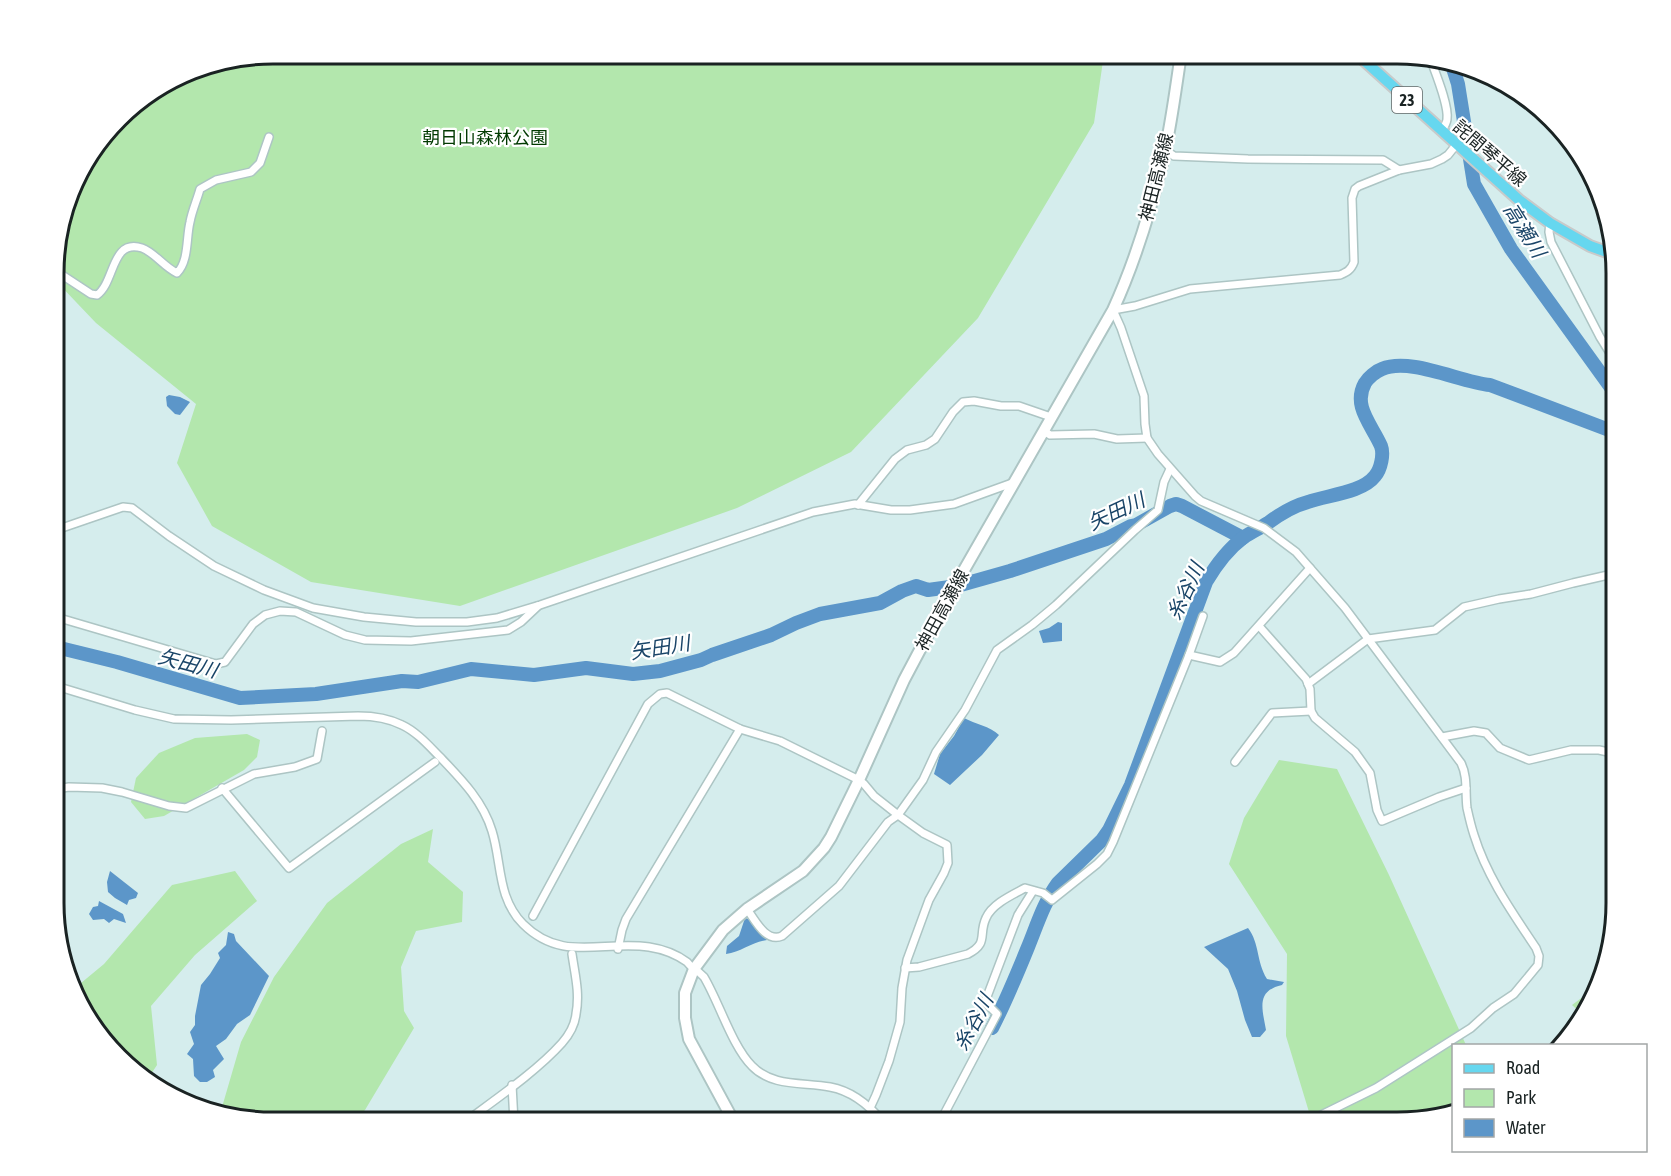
<svg xmlns="http://www.w3.org/2000/svg" width="1671" height="1176" font-family="'Asap Condensed','Noto Sans JP',sans-serif">
  <rect width="100%" height="100%" fill="#d5eded"/>
  <g fill="#b3e7ad">
    <polygon points="274,54 1104,54 1094,123 978,318 851,452 737,508 460,606 311,582 212,526 177,463 196,404 96,323 56,281 56,246 77,176 129,109 190,71"/>
    <polygon points="247,734 260,740 257,757 244,770 164,816 145,819 131,802 136,778 159,753 195,738"/>
    <polygon points="1279,760 1337,769 1389,875 1466,1045 1454,1046 1453,1109 1397,1122 1312,1122 1286,1036 1287,954 1229,864 1244,818"/>
    <polygon points="433,829 428,862 463,892 462,922 416,931 401,967 404,1011 414,1028 365,1110 354,1122 260,1122 220,1114 241,1042 274,977 327,903 401,844"/>
    <polygon points="235,871 257,901 195,955 151,1006 157,1065 147,1080 140,1077 84,1012 75,988 104,964 172,885"/>
    <polygon points="1600,984 1583,1015 1572,1005"/>
  </g>
  <g fill="#5c96c9">
    <polygon points="169,395 180,397 190,402 180,415 175,414 167,406 166,397"/>
    <polygon points="1058,622 1062,623 1062,641 1043,643 1039,631 1049,628"/>
    <path d="M964,718c11,6 26,8 35,17l-17,20 -32,30 -16,-11 6,-20 14,-18z"/>
    <polygon points="110,871 138,893 136,898 129,900 127,905 115,898 108,892 107,882"/>
    <polygon points="99,901 123,914 126,923 114,919 109,923 104,919 93,920 89,914 93,907 98,906"/>
    <path d="M745,918l7,2 15,20c-15,2 -26,12 -41,14l1,-8 12,-10z"/>
    <path d="M1248,928c12,16 8,33 19,51l17,3 -2,3c-26,6 -20,23 -16,45l-6,7h-8l-7,-17 -8,-29 -9,-22 -24,-22z"/>
    <polygon points="228,932 234,934 236,941 269,976 250,1015 237,1024 226,1039 216,1046 224,1059 213,1070 215,1077 207,1082 200,1082 194,1076 193,1059 187,1054 194,1044 190,1032 195,1025 195,1016 201,985 210,974 220,958 218,953 226,945"/>
  </g>
  <g fill="none" stroke-linecap="round" stroke-linejoin="round">
    <g stroke="#5c96c9" stroke-width="14">
      <polyline points="1451,62 1458,84 1474,184 1511,249 1617,396"/>
      <polyline points="56,647 117,662 240,698 316,694 402,681 418,682 471,669 534,675 586,668 633,674 660,671 701,660 712,655 771,635 796,623 820,614 880,603 902,591 916,586 928,590 957,586 1010,571 1106,539 1131,526 1136,525 1170,506 1176,504 1182,506 1243,538"/>
      <path d="M992,1028c14,-27 25,-54 36,-81 9,-22 16,-45 30,-64l44,-43 7,-10 22,-45 75,-203c10,-17 22,-33 38,-45 8,-5 16,-9 24,-14 12,-9 25,-17 40,-21 19,-7 54,-9 67,-26 6,-7 9,-22 6,-30 -9,-21 -29,-40 -16,-63 3,-5 11,-12 17,-14 28,-12 78,13 108,16l127,48"/>
    </g>
    <defs>
      <g id="street">
        <path d="M1430,58c5,14 19,47 17,61 0,4 -4,9 -5,13"/>
        <polyline points="133,106 155,93"/>
        <polyline points="1165,150 1174,156 1248,159 1383,160 1399,170"/>
        <polyline points="1550,223 1549,232 1551,242 1600,337 1610,353 1617,359"/>
        <path d="M56,271l35,23 6,1c18,-12 14,-57 45,-47 12,4 22,19 35,25 12,-12 9,-35 13,-51 2,-11 7,-22 10,-33l16,-9 35,-8 9,-9 9,-26"/>
        <polyline points="1044,431 1050,435 1094,434 1117,439 1147,438"/>
        <polyline points="858,505 895,459 907,450 926,445 935,439 953,412 963,402 974,401 1001,406 1019,406 1051,417"/>
        <polyline points="56,530 123,507 132,508 169,536 214,566 264,590 313,608 364,617 416,622 467,622 497,618 540,605 813,512 855,504 891,510 910,510 954,504 1015,482"/>
        <polyline points="56,617 216,664 225,662 253,624 265,615 280,611 296,612 345,635 365,640 411,641 508,630 521,622 538,606"/>
        <polyline points="1259,626 1306,679 1310,689 1311,711 1315,718 1355,752 1370,773 1377,810 1382,821 1439,797 1466,788"/>
        <polyline points="1189,655 1220,662 1234,653 1310,568"/>
        <polyline points="1308,684 1368,639 1435,630 1464,607 1499,599 1531,594 1573,583 1617,573"/>
        <path d="M56,686l79,24 39,9 57,1 127,-4c16,0 30,2 44,9 15,7 27,21 38,32 21,22 43,44 52,74 10,32 5,67 31,93 39,39 80,16 126,23 13,2 27,7 38,15 2,2 4,5 6,6 5,3 7,5 11,9 15,25 28,69 48,89 20,21 51,16 78,21 22,4 39,18 53,35"/>
        <polyline points="1442,737 1474,731 1486,733 1500,748 1529,760 1571,750 1599,750 1617,754"/>
        <polyline points="1235,762 1272,713 1311,711"/>
        <polyline points="222,788 289,868 435,762"/>
        <polyline points="56,789 69,787 102,788 122,792 169,806 186,808 254,774 295,767 317,759 322,731"/>
        <path d="M747,909c8,11 19,34 35,27l57,-50 49,-64 10,-7 25,18 24,12 1,18 -4,10 -15,27 -22,60 -5,28 -2,34 -11,39 -13,34 -6,13"/>
        <polyline points="533,916 648,704 660,694 667,693 740,729 780,741 859,780 864,784 874,796 898,815 923,780 936,752 965,710 997,650 1032,625 1056,605 1135,530 1158,510 1164,482 1170,469"/>
        <polyline points="618,949 622,930 626,919 740,729"/>
        <path d="M905,968l14,-1 49,-13c21,-11 10,-19 18,-36 6,-14 26,-23 39,-30l18,5 9,7 45,-36 10,-10 6,-12 76,-187 14,-39"/>
        <polyline points="512,1085 514,1122"/>
        <path d="M465,1122c31,-23 72,-51 97,-79 7,-8 13,-19 14,-29 4,-21 -1,-39 -4,-60"/>
        <polyline points="940,1122 997,1014 985,1002 1018,915 1033,891"/>
        <path d="M1307,1122l69,-34 95,-60 22,-20 21,-14 24,-29 1,-9 -3,-8c-24,-36 -49,-71 -62,-113 -3,-9 -5,-18 -7,-27 -2,-16 1,-31 -6,-45l-116,-155 -49,-56 -32,-24 -63,-27 -6,-5 -37,-42 -11,-16 -2,-14 -1,-28 -23,-68 -8,-18 22,-4 55,-17 150,-14c7,-3 11,-5 14,-13l-2,-64 3,-9 4,-3 40,-16 32,-6 11,-5 6,-4 8,-10"/>
      </g>
      <path id="secondary" d="M734,1122l-45,-83 -4,-21v-25l9,-24 29,-39 24,-21 56,-38 21,-23 7,-11 28,-57 45,-100 36,-68 173,-302c22,-48 40,-108 52,-159 7,-32 11,-65 16,-97"/>
      <polyline id="primary" points="1357,54 1519,200 1550,223 1590,246 1615,255"/>
    </defs>
    <use href="#street" stroke="#adc5c4" stroke-width="10"/>
    <use href="#secondary" stroke="#adc5c4" stroke-width="14"/>
    <use href="#primary" stroke="#c8caca" stroke-width="14"/>
    <use href="#street" stroke="#fff" stroke-width="7"/>
    <use href="#secondary" stroke="#fff" stroke-width="10"/>
    <use href="#primary" stroke="#66d7ef" stroke-width="10"/>
  </g>
  <g text-anchor="middle" dominant-baseline="central" stroke-width="4.5" stroke-linejoin="round" paint-order="stroke">
    <rect fill="#fff" stroke="#5f6565" stroke-width="1.5" x="1392" y="87" width="30" height="26" rx="4.5"/>
    <g font-size="16" font-weight="bold" fill="#1a2323">
      <text x="1407" y="100">23</text>
    </g>
    <g font-size="18" fill="#013a00" stroke="#fff">
      <text x="485" y="137">朝日山森林公園</text>
    </g>
    <g font-size="18" fill="#1a2323" stroke="#fff">
      <text transform="translate(1490 153) rotate(41)">詫間琴平線</text>
      <text transform="translate(1156 177) rotate(-76)">神田高瀬線</text>
      <text transform="translate(942 610) rotate(-61)">神田高瀬線</text>
    </g>
    <g font-size="20" font-style="italic" fill="#1a4568" stroke="#fff">
      <text transform="translate(1525 230) rotate(58)">高瀬川</text>
      <text transform="translate(1116 511) rotate(-25)">矢田川</text>
      <text transform="translate(1185 591) rotate(-65)">糸谷川</text>
      <text transform="translate(660 647) rotate(-9)">矢田川</text>
      <text transform="translate(188 663) rotate(15)">矢田川</text>
      <text transform="translate(973 1022) rotate(-62)">糸谷川</text>
    </g>
  </g>
  <path d="M0 0H1671V1176H0ZM273 64H1397A209 209 0 0 1 1606 273V903A209 209 0 0 1 1397 1112H273A209 209 0 0 1 64 903V273A209 209 0 0 1 273 64Z" fill="#fff" fill-rule="evenodd"/>
  <path fill="none" stroke="#1a2323" stroke-width="3" d="M273 64H1397A209 209 0 0 1 1606 273V903A209 209 0 0 1 1397 1112H273A209 209 0 0 1 64 903V273A209 209 0 0 1 273 64Z"/>
  <rect x="1452" y="1044" width="195" height="108" fill="#ffffff" stroke="#a3a7a7" stroke-width="1.5"/>
  <rect x="1464" y="1064" width="30" height="9" fill="#66d7ef" stroke="#a3a7a7" stroke-width="1.5"/>
  <text x="1506" y="1074" font-size="18" fill="#1a2323">Road</text>
  <rect x="1464" y="1089" width="30" height="18" fill="#b3e7ad" stroke="#a3a7a7" stroke-width="1.5"/>
  <text x="1506" y="1104" font-size="18" fill="#1a2323">Park</text>
  <rect x="1464" y="1119" width="30" height="18" fill="#5c96c9" stroke="#a3a7a7" stroke-width="1.5"/>
  <text x="1506" y="1134" font-size="18" fill="#1a2323">Water</text>
</svg>
